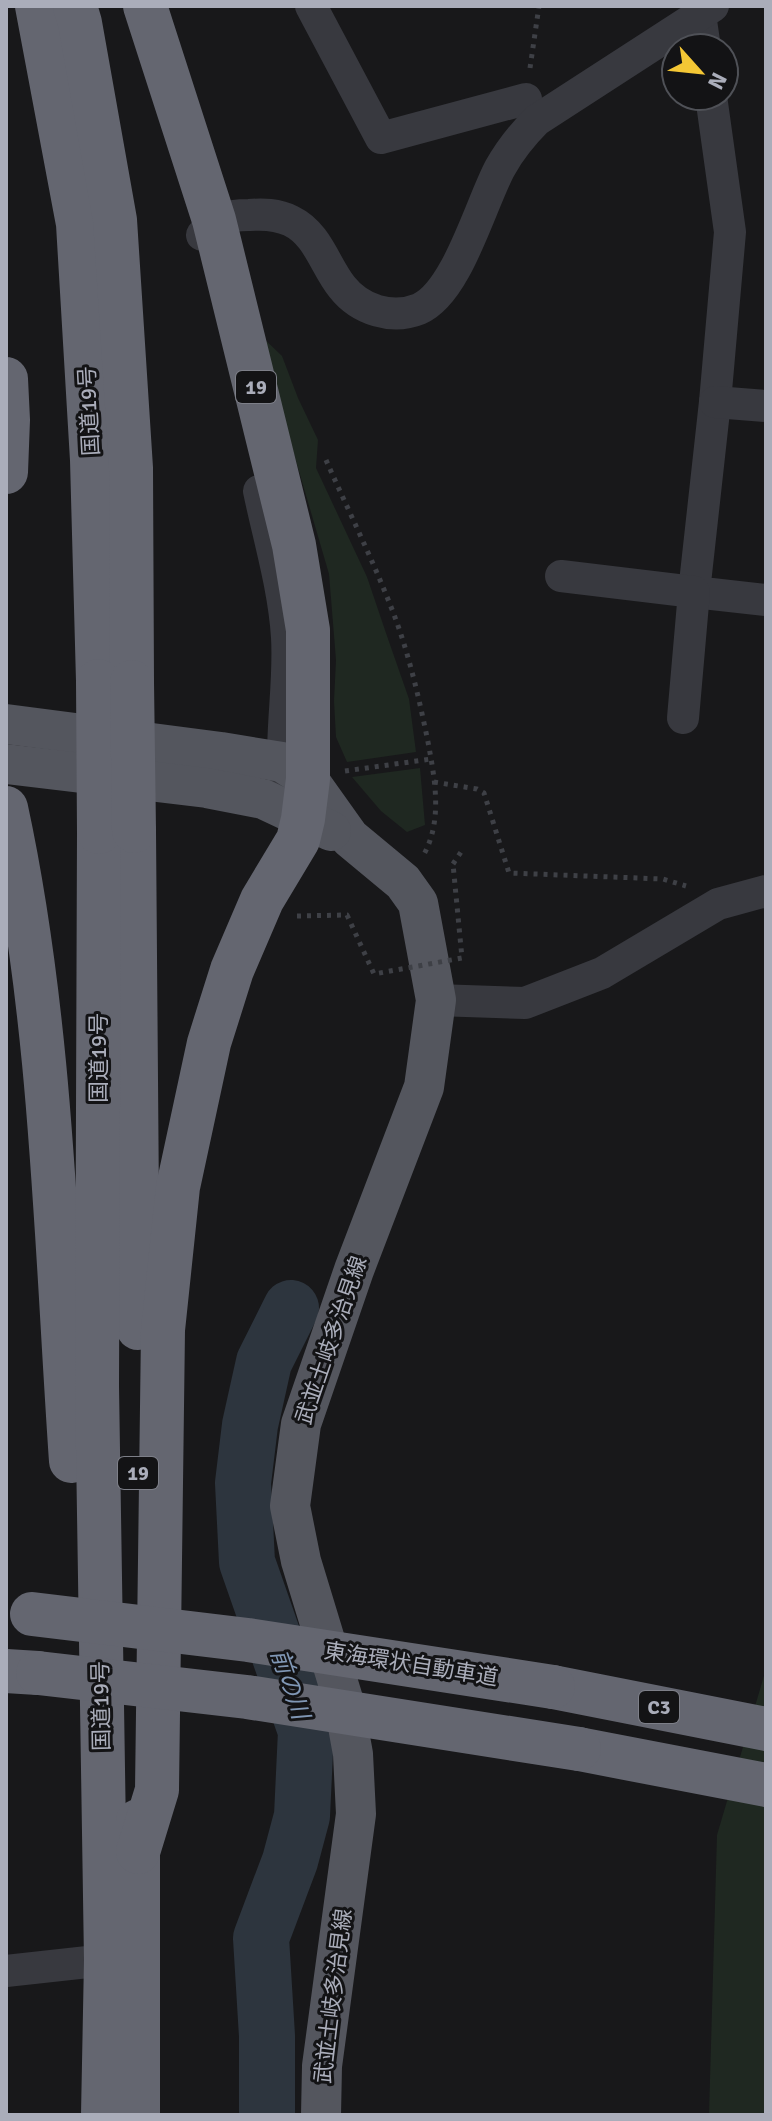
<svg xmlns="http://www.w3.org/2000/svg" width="772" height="2121" font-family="Signika,'Noto Sans JP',sans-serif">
  <rect width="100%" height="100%" fill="#18181a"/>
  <g fill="#1f2821">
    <polygon points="259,334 282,356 298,398 318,440 316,468 367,577 387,636 409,699 416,752 347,762 336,737 334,701 336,660 329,574"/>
    <polygon points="420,768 425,825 407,832 381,811 352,777"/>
    <polygon points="766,1669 766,2115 709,2115 717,1835"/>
  </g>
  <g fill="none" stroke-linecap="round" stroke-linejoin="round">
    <polyline stroke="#2d353e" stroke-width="56" points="267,2115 267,2036 261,1938 290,1861 302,1816 306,1731 247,1562 243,1483 250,1425 264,1362 291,1308"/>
    <g stroke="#3e4046" stroke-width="5" stroke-dasharray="4 6" stroke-linecap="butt">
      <polyline points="530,68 539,6"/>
      <path d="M326,460c22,50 47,100 67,152 16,42 26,86 35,130 7,38 15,79 -5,114"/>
      <polyline points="345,771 431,759"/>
      <polyline points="434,782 477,789 484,793 509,873 663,879 686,886"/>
      <polyline points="453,864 461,852"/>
    </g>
    <g stroke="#38393f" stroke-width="32">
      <polyline points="311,6 381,138 526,99"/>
      <polyline points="700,14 705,48"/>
      <polyline points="711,96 730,232 715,402 694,592 766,600"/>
      <path d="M202,235c12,-17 25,-20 47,-20 14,-1 28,-1 42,6 27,13 34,45 51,66 18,23 50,33 77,22 38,-16 62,-106 81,-141 10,-18 22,-33 37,-48l176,-114"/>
      <polyline points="715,402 766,406"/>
      <path d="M259,491c10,48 25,97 28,146 3,50 -8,99 -2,149"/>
      <polyline points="561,576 694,592 683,718"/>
      <polyline points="436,1000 525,1003 602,973 718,904 766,891"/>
      <polyline points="6,1971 106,1960"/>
    </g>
    <g stroke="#54565e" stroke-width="40">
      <polyline points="6,724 221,752 282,762 308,779 350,838 403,882 418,903 436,1000 424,1087 354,1270 301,1424 290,1506 301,1561 343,1699 353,1754 356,1814 322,2066 321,2115"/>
      <polyline points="6,764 207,788 263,799 331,831"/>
    </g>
    <g stroke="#646670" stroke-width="44">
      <polyline points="37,6 78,224 92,460 98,681"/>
      <polyline points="75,6 80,23 115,220 131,468 132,682"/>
      <polyline points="6,379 8,420 6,472"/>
      <path d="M6,808c46,213 50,436 65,653"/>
      <polyline points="134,831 138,1328"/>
      <polyline points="99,832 97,1386 106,1960 103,2115"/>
      <polyline points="6,1671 38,1673"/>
      <polyline points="553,1687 766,1729"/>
      <polyline points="579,1749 766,1785"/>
      <polyline points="138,1821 138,2115"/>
      <polyline points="138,1852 157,1790 163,1330 178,1187 209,1043 232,970 262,900 298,840 303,819 308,779 308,630 294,545 214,220 145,6"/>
    </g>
    <polyline stroke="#3e4046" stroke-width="5" stroke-dasharray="4 6" stroke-linecap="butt" points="297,916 347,915 374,974 462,958 453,864"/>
    <g stroke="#646670" stroke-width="44">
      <polyline points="98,681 99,832"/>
      <polyline points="132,682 134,831"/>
      <polyline points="32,1614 248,1640 553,1687"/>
      <polyline points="38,1673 247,1697 579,1749"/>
    </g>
  </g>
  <g text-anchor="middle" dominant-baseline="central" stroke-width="6" stroke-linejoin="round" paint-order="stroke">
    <g fill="#131315" stroke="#7d7f88" stroke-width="2">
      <rect x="236" y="371" width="40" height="32" rx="6"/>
      <rect x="118" y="1457" width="40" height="32" rx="6"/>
      <rect x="639" y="1691" width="40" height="32" rx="6"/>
    </g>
    <g font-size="20" font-weight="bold" fill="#aaadba">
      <text x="256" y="387">19</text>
      <text x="138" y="1473">19</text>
      <text x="659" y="1707">C3</text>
    </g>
    <g font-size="22" fill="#aaadba" stroke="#131315">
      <text transform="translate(89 411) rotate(-93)">国道19号</text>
      <text transform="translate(98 1058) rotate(-90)">国道19号</text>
      <text transform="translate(331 1340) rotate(-71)">武並土岐多治見線</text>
      <text transform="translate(411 1664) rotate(9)">東海環状自動車道</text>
      <text transform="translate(101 1706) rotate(-91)">国道19号</text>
      <text transform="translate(333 1996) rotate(-83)">武並土岐多治見線</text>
    </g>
    <g font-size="24" font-style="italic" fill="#8097b5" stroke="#131315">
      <text transform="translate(290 1684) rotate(71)">前の川</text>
    </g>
  </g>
  <rect width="772" height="2121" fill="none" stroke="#aaadba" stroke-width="16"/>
  <g transform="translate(700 72) rotate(117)"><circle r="38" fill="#131315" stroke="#4f5157" stroke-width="2"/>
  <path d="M0-6L14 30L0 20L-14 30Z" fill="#f4c735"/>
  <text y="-12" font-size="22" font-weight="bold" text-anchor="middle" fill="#aaadba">N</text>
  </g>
</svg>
